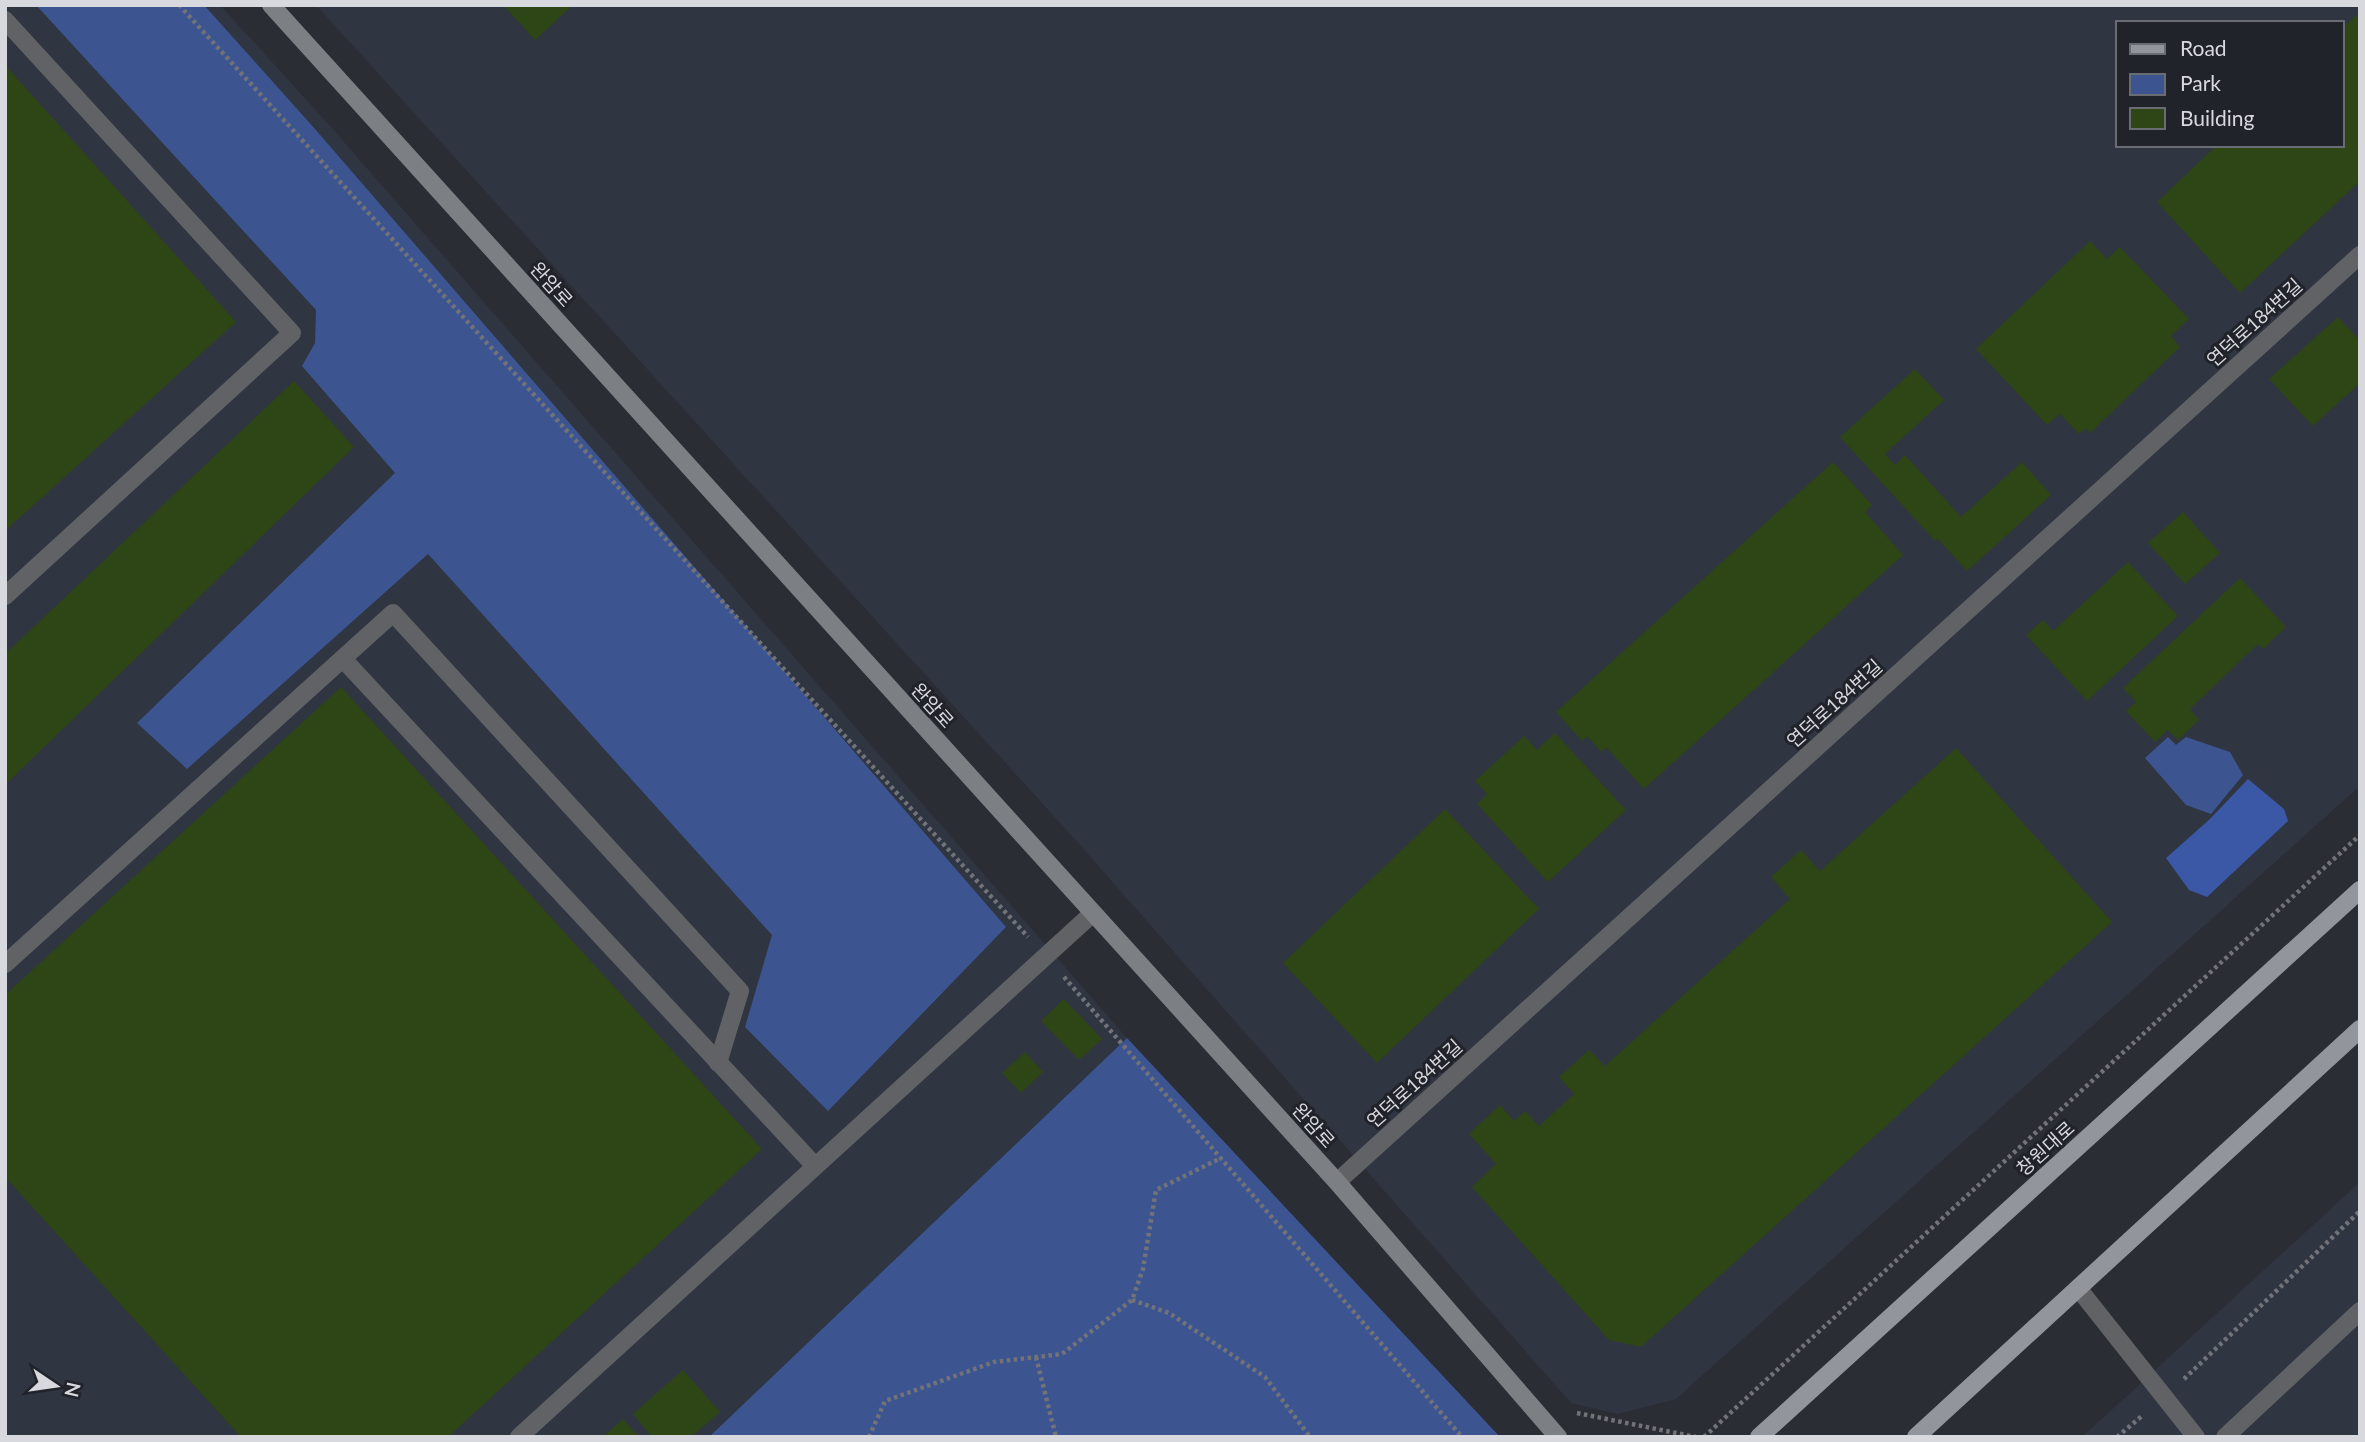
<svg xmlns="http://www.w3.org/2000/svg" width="2365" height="1442" font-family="Lato,'Noto Sans KR',sans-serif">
  <rect width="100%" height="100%" fill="#2a2d34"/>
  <g fill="#303542" fill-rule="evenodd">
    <polygon points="5,5 220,5 323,118 1127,1038 709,1437 5,1437"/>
    <path d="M316,5h2044v781l-684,613 -58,15 -47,-11 -499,-567zM2118,23h224v122h-224z"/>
    <polygon points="2360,1182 2360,1437 2082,1437"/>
  </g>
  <g fill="#3c5490">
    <polygon points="36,5 204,5 315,129 1006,927 828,1111 745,1027 772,935 428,554 187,769 137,723 395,473 302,366 315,343 316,310"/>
    <polygon points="2168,737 2176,745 2186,737 2230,752 2243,775 2211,814 2186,805 2145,758"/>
    <polygon points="1127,1038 1500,1437 709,1437"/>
  </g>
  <polygon fill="#3b58a6" points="2248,779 2284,809 2288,821 2207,897 2189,890 2166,858 2210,819"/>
  <g fill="#2e4515">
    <polygon points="503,5 573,5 535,40"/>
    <polygon points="2360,12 2360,181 2240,293 2157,202 2217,145 2342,145 2342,28"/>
    <polygon points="5,65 236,322 5,531"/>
    <polygon points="2090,241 2107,259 2120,247 2189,319 2171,336 2180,347 2090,433 2086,428 2079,434 2060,414 2047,425 1976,349"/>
    <polygon points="2338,317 2360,341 2360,383 2313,426 2269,379"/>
    <polygon points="1915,369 1944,400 1885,454 1895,465 1905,455 1961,517 2022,462 2051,495 1967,571 1938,539 1935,541 1840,437"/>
    <polygon points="294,381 354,447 5,785 5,654"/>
    <polygon points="1833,462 1872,505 1865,512 1903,555 1644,789 1606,747 1601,752 1587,736 1582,741 1556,712"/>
    <polygon points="2183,512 2220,553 2185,584 2148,543"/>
    <polygon points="2128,562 2178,616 2087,701 2026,635 2043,620 2053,631"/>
    <polygon points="2240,578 2286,627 2263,649 2258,644 2190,709 2199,720 2178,740 2168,730 2155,742 2126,711 2136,702 2123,688"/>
    <polygon points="341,687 762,1149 448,1437 241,1437 5,1177 5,995"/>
    <polygon points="1555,733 1626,810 1548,882 1477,804 1487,794 1475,781 1524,736 1537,750"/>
    <polygon points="1956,748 2112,922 1641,1347 1609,1340 1472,1187 1496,1164 1469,1134 1500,1105 1514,1121 1525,1111 1539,1126 1574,1094 1559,1077 1589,1050 1605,1066 1790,899 1771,877 1801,850 1820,871"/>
    <polygon points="1445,809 1539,909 1377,1063 1283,963"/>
    <polygon points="1064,999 1102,1039 1079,1060 1041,1021"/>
    <polygon points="1025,1052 1043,1072 1021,1093 1002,1073"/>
    <polygon points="683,1370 720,1412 691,1437 652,1437 633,1414"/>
    <polygon points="623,1419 639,1437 603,1437"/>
  </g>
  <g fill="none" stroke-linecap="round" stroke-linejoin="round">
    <g stroke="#717379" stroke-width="4.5" stroke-dasharray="3.5 3.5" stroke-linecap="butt">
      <polyline points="179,5 1028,937"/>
      <polyline points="1064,977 1462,1437"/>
      <polyline points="1132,1300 1169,1313 1265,1377 1310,1437"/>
      <polyline points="1036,1357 1056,1437"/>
      <polyline points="2184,1379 2360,1211"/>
      <polyline points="1577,1413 1696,1437"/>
      <polyline points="869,1437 885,1401 994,1362 1062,1354 1132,1300 1143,1269 1156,1190 1221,1158"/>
      <polyline points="1704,1437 2360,835"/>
      <polyline points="2117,1437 2143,1415"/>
    </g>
    <g stroke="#606265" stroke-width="18">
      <polyline points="5,20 292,333 5,596"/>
      <polyline points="343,659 815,1166"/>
      <polyline points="5,964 393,613 740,991 718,1063"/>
      <polyline points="2078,1288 2196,1437"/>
      <polyline points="519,1437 1093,913"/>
      <polyline points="2225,1437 2360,1311"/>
    </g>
    <polyline stroke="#606265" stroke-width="18" points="1337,1182 2360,255"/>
    <polyline stroke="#7c7f84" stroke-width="18" points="271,5 1337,1182 1558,1437"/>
    <g stroke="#92959c" stroke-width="18">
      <polyline points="1759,1437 2360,890"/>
      <polyline points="1916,1437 2360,1029"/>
    </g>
  </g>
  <g text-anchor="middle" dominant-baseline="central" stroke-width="6" stroke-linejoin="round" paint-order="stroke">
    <g font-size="19" fill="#d7d9de" stroke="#20232a">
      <text transform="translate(552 284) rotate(48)">완암로</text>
      <text transform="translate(2254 322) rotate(-42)">연덕로184번길</text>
      <text transform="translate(1834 703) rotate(-42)">연덕로184번길</text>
      <text transform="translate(933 705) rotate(48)">완암로</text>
      <text transform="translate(1414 1083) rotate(-42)">연덕로184번길</text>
      <text transform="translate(1314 1125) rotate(48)">완암로</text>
      <text transform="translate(2045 1148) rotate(-42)">창원대로</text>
    </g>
  </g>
  <rect width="2365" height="1442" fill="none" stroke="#d7d9de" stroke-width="14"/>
  <rect x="2116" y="21" width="228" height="126" fill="#20232a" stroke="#696c72" stroke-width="2"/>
  <rect x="2130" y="44" width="35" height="10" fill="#92959c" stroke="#696c72" stroke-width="2"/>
  <text x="2180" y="56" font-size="21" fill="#d7d9de">Road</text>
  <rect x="2130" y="74" width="35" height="21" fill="#3c5490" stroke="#696c72" stroke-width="2"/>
  <text x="2180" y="91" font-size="21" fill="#d7d9de">Park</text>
  <rect x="2130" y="108" width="35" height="21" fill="#2e4515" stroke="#696c72" stroke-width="2"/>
  <text x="2180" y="126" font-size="21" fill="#d7d9de">Building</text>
  <g transform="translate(56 1386) rotate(103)" stroke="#20232a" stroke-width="5" paint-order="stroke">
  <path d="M0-5L12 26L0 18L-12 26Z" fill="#d7d9de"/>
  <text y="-10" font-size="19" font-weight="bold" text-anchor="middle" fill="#d7d9de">N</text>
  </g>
</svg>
